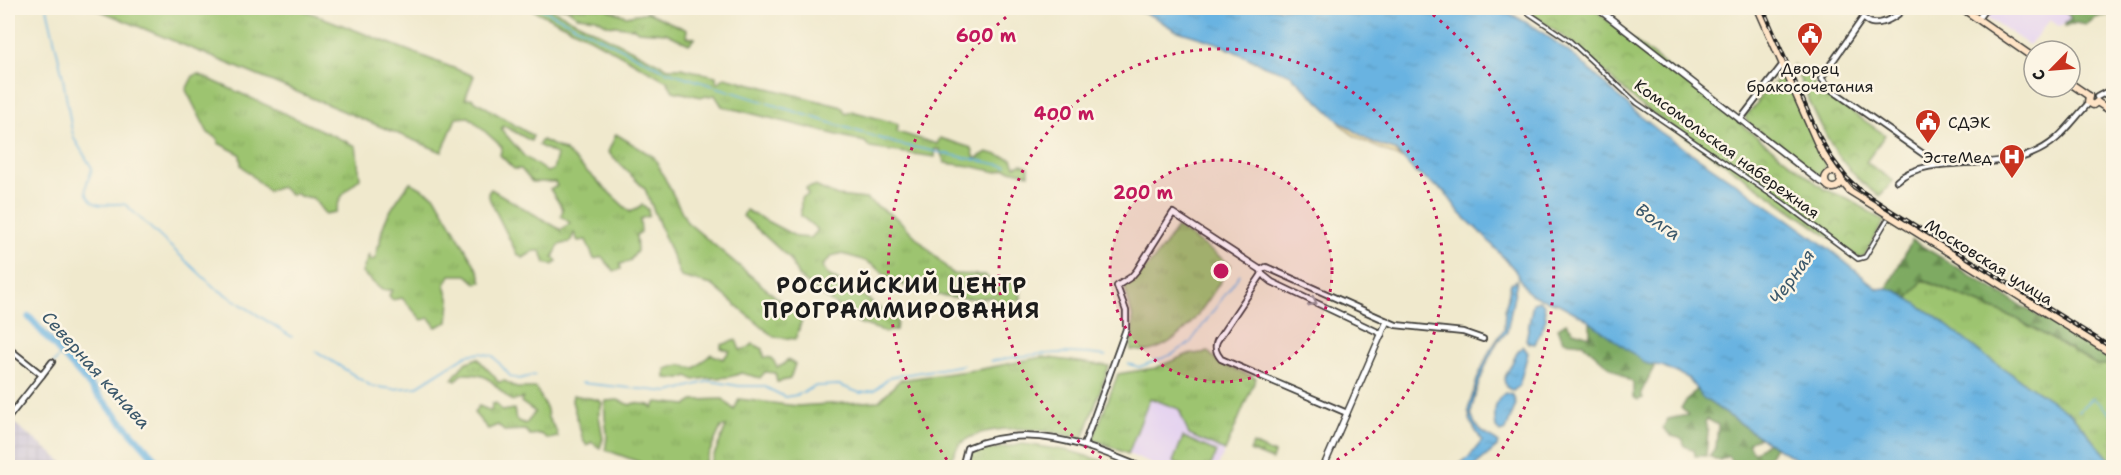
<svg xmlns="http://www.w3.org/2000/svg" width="2121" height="475" font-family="'Shantell Sans',sans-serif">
  <defs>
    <pattern id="industrial-grid" width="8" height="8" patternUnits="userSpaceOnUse" patternTransform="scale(1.5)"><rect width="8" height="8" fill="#c7c0d8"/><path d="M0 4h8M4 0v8" fill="none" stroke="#aaa4b9"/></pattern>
    <pattern id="grass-tufts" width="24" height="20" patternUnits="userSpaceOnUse" patternTransform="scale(1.5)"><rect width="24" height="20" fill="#9dc470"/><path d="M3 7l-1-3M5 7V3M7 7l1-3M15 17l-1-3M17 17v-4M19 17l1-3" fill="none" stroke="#87a860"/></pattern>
    <pattern id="forest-firs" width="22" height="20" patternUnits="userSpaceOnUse" patternTransform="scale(1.5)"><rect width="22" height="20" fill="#7eaa62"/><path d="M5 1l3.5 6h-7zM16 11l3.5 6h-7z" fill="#668a50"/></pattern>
    <pattern id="sand-dots" width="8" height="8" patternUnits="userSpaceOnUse" patternTransform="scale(1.5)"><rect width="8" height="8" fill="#eeda9e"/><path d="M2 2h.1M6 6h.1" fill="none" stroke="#ccba88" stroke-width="1.8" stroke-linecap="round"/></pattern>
    <pattern id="park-crowns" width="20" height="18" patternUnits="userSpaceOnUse" patternTransform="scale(1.5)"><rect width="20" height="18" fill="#9dc470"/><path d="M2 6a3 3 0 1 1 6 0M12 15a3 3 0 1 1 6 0" fill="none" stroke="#87a860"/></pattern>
    <pattern id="water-ripples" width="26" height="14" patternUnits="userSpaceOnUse" patternTransform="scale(1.5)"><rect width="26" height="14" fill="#69b3e1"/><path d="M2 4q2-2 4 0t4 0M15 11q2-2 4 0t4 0" fill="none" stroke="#5a99c0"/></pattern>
  </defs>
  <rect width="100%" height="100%" fill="#fcf5e5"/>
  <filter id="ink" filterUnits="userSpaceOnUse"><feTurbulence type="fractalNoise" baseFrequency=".0167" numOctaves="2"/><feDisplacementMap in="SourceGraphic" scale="12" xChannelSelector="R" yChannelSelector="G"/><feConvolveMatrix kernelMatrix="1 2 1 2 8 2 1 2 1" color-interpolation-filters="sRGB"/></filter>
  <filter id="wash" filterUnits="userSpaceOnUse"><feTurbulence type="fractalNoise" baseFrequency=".008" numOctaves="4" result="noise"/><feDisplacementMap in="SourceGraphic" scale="24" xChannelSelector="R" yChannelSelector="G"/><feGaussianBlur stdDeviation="1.35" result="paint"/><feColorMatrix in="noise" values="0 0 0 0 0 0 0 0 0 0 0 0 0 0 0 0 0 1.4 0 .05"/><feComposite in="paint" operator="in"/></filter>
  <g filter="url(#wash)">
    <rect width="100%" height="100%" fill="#f0e9cd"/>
    <g fill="#e5d3f0">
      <polygon points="1989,8 2062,8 2072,18 2060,27 2050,20 2029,45 1984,15"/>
      <polygon points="1149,397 1179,409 1189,435 1225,451 1217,468 1159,467 1128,454"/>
    </g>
    <polygon fill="url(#industrial-grid)" points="10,420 69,467 8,467 8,423"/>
    <g fill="url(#grass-tufts)" stroke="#5c7046" stroke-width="1.5">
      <polygon points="94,8 298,8 474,76 465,99 471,98 533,136 531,141 504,126 501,129 524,156 547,172 553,170 557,155 538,145 542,140 565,151 630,212 642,205 648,209 649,216 640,219 641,232 636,235 637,251 629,262 620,264 621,269 614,271 602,257 594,259 586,240 578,241 574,233 570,242 559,245 553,257 557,261 553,265 545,263 541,251 534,251 523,258 517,254 490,200 488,193 491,189 561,230 570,223 561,216 563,209 550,189 557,186 555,182 532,182 521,169 514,169 500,155 502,147 469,117 456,118 442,152"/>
      <polygon points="529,8 549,8 668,68 681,68 716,76 717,84 725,77 842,107 846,114 852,111 898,124 897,132 937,144 940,138 972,148 975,159 987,152 1012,159 1015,166 1022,164 1029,167 1029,174 1005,169 997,172 970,166 945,163 939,149 935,149 935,157 870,148 865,142 722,106 715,95 702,97 673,91 667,81 585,35"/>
      <polygon points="555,8 604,8 626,16 647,12 687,30 686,36 695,38 689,44 666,33 638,31 634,28 607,25 596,18 577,16 566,8"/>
      <path d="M198,74l158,72 4,32c-14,13 -20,16 -24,34l-11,2 -12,-16 -14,-2 -3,-3 -5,2 -10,-8 -13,4 -27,-26 -1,-11 -22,-11v-4l-10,-6 -22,-43 7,-14z"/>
      <polygon points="616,134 654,157 687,222 802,319 796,339 774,337 712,285 681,277 645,189 608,152"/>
      <path d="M410,182l25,14 44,76 3,10 -6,1 -9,-8h-17l-5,10 5,16 -2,21 -12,5 -7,-9 -7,2 -20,-22 -10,2 -3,-5 3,-5h-10l-20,-17 7,-19 1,7 6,-3 1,-12 3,-1c0,-25 17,-44 30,-63z"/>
      <path d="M815,186l22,10 29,3 32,20 55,55 32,1 7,7 17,-1 11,8 1,10 -17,6 -12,-8c-33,4 -69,-2 -99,-17 -8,-4 -14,-12 -22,-16 -7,-4 -23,-9 -31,-10 -8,0 -13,7 -18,13l6,8 34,20 35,26 -1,9 -10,2 -27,-9 -61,-47 -8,-17 -47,-43 3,-6 51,27 14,1 7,-8 -17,-14v-18l7,-3 -2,-7z"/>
      <path d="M1177,227l54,38c-21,31 -42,76 -82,86 -5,1 -13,-1 -18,-1l2,-31 -9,-34c24,-14 38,-35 53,-58z"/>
      <polygon points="1922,280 2017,319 2097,365 2113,364 2113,463 2070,413 1985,356 1935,316 1908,299"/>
      <path d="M736,340l4,10 8,-2 5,-4 10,5 1,8 8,1 5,9 6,-2 4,-5 8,4 -5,15 -13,3 -2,-9 -10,-1 -5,6 -19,-5c-16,8 -29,2 -47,7l-6,-4 -9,3 -13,-1v-9l14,-4 15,3 16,-14 12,5 7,-8 -9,-3v-3z"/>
      <polygon points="1208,352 1220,363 1256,378 1225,451 1189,435 1179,409 1150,398 1128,454 1093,439 1118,374 1155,368 1186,355"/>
      <path d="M1042,357l67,9 -26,73c-34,-9 -94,-20 -123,5 -4,4 -6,11 -10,16 -4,4 -11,5 -17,8l-224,-1 17,-40h-5l-18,40h-57l-7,-5 -33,-12c-1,-5 1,-8 1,-14 0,-12 -5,-23 -1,-35l12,-1 12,5 4,-2 16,2 3,3 4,-6 30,3 8,-5 28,-1 11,11 5,-11 58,7 82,-5 21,-21 82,-11z"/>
      <path d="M478,358c6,10 15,14 20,24l7,-1 11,7h20l11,22 1,8 8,12 2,7 -10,2 -7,-5 -11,1 -5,-5 -21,1 -6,-6 -10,4 -14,-16 5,-7 12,5 1,-7 4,-1 6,8 12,-2 2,11 10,4 9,-12 -14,-10 2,-4 -11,3c-22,-17 -18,-28 -50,-27l-6,7 -4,-2 13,-16z"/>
      <polygon points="573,395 599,400 602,403 599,416 603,439 600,448 591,442 587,446 583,440 572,401"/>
      <polygon points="1023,444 1070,451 1122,467 970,467 971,453"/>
    </g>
    <g fill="url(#forest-firs)" stroke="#4d633f" stroke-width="1.5">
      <polygon points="2062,8 2113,8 2113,14 2095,18 2086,25 2076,23 2065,27 2065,23 2071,18"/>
      <polygon points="1912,240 2113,361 2113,364 2097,365 2017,319 1923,280 1908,299 1897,291 1887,288"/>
      <polygon points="1590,322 1654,367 1641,393 1643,398 1638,400 1633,397 1633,383 1606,364 1582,343 1563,341 1558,328 1566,323 1573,331 1590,336"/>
      <polygon points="1696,389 1702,397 1760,438 1752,440 1748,444 1754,453 1768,442 1775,447 1769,457 1764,459 1774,467 1752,467 1749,464 1742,463 1738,467 1735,467 1728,456 1719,461 1709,456 1716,447 1718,425 1707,419 1705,422 1708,431 1706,456 1695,456 1694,450 1684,446 1683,439 1671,436 1663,428 1668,419 1688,415 1681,408"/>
    </g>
    <path fill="url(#sand-dots)" stroke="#857b5d" stroke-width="1.5" d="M1338,120l57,30 6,9c-19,-11 -50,-19 -63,-39z"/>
    <g fill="url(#park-crowns)" stroke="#5c7046" stroke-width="1.5">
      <polygon points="1523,8 1592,8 1824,189 1851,200 1884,221 1864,256 1858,257 1639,104 1575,45"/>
      <path d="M1794,66l15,11 7,10 69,48 -19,27 27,19 -13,15c-47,-30 -64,-81 -86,-130z"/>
      <polygon points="1780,71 1783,72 1826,165 1823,176 1820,176 1747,122 1745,116 1758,103 1757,101 1763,93 1765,94 1777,80 1775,78"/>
      <polygon points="1183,437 1217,452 1210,467 1186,467 1173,462"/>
      <polygon points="1253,444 1274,454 1272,460 1260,455 1261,452 1259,455 1250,451"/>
    </g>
    <g fill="url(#water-ripples)" stroke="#42687e" stroke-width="1.5">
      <polygon points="1131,8 1500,8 1536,28 1550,38 1579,60 1635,112 1659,131 1788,219 1828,248 1878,289 1887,288 1897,291 1935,316 1985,356 2070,413 2113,463 2113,467 1812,468 1806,465 1764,440 1702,397 1688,378 1662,366 1647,364 1583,317 1559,304 1541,299 1531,294 1526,290 1514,269 1485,237 1460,213 1445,192 1416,173 1395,150 1373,143 1338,120 1290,74 1265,66 1217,43 1175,30 1154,17"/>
      <polygon points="1517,280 1507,332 1498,341 1488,360 1476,391 1471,413 1475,424 1481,431 1498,442 1497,447 1473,467 1455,467 1469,457 1482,441 1471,423 1468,410 1478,377 1489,352 1504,329 1505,310 1511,283"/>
      <polygon points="1539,301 1544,305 1546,319 1535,344 1529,343 1526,340 1533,303"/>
      <polygon points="1523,346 1528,353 1519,386 1513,391 1506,387 1504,379 1517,353"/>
      <path d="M1505,393l8,2 3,9 -10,26 -6,2 -4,-4c-2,-13 -3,-27 9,-35z"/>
    </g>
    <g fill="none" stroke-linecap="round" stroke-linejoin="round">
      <g stroke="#69b3e1" stroke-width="1.5">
        <path d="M47,8l15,65 10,58 3,9 17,28c-1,8 -6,13 -6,20 -1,2 1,7 3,9 9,15 24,3 37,8l88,82 78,50"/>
        <polyline points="540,8 666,71 898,144 1006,166"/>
        <polyline points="316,351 371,386 393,389 416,387 467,355 481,353 493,356 511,377 519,379 535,375"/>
        <path d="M991,361c39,-7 76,-11 115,-5"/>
        <polyline points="1128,364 1139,367 1171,355 1190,343 1240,274"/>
        <polyline points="52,366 61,353"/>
        <polyline points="581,383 669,392 710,381 739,386 763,386 785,397 797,395 816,386 839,385 860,393 875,390 890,377 963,365"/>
        <polyline points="2079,411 2093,398 2114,416"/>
      </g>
      <polyline stroke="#69b3e1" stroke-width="7" points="29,317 163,468"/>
    </g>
  </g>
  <g filter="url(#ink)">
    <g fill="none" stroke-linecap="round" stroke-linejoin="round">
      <defs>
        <polyline id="pedestrian" points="1521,8 1570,41 1637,103 1782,202 1858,259 1865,257 1887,220"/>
        <g id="minor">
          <path d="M1904,8c-6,8 -21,17 -32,15 -3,0 -6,-3 -9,-5l-42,60 11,12 107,75"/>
          <polyline points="1978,19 1986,8"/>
          <polyline points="2097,97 2114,88"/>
          <polyline points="1740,120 1783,64"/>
          <path d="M1897,181c27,-27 98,-11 134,-27 28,-11 38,-30 58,-51"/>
          <polyline points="1262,274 1272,282 1382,334"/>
          <polyline points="8,348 42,375 8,418"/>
          <polyline points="42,375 52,362"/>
          <path d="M1347,413l-126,-54c-5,-6 -7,-11 -4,-18l45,-67 -1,-4 5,-3 130,58 67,7 20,7"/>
          <polyline points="1084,445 1126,329 1126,311 1117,286 1131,277 1137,270 1173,213 1261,270"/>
          <path d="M962,468l5,-20c62,-26 118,-4 176,20"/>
        </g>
        <g id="tertiary">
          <polyline points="1597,8 1818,180 1827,185"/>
          <polyline points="1323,468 1387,321"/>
        </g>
        <g id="secondary">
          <polyline points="1758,8 1821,151 1836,173"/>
          <polyline points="1962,8 2034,58"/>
          <polyline points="2070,83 2089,96"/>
          <polyline points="2089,96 2088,102 2093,105 2097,102"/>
          <polyline points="2097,102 2114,113"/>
          <circle cx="1833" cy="180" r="8"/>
          <polyline points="1840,179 1850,191 2114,355"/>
        </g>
      </defs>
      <use href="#pedestrian" stroke="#3c3b37" stroke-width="6"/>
      <use href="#minor" stroke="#3c3b37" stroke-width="8"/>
      <use href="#tertiary" stroke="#3c3b37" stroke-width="8"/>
      <use href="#secondary" stroke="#3c3b37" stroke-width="9"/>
      <use href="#pedestrian" stroke="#fff" stroke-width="3"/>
      <use href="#minor" stroke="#fff" stroke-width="4.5"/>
      <use href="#tertiary" stroke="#fff" stroke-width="5"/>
      <use href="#secondary" stroke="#ffe4c6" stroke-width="6"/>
      <defs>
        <polyline id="rail" points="1763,8 1818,134 1831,157 1847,178 1860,190 1892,211 2114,349"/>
      </defs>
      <use href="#rail" stroke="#1c1c1c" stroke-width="4"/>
      <use href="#rail" stroke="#fcf5e5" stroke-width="1.5" stroke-dasharray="4.5" stroke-linecap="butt"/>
    </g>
    <defs><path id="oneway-chevron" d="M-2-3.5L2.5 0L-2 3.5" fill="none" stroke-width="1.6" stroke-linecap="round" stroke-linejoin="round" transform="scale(1.5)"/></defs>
    <use stroke="#999" href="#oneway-chevron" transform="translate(1313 302) rotate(26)"/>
  </g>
  <circle cx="1221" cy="271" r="111" fill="#c2185b" fill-opacity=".12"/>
  <g fill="none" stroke="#c2185b" stroke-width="3" stroke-dasharray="3 6">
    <circle cx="1221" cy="271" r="111"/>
    <path d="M1117 467A222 222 0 1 1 1325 467"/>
    <path d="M952 467A333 333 0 0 1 1016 9M1426 9A333 333 0 0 1 1490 467"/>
  </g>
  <defs>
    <symbol id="civic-pin" viewBox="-11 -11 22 30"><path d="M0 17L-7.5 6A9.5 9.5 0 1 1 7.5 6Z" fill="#c8321e" stroke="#fcf5e5"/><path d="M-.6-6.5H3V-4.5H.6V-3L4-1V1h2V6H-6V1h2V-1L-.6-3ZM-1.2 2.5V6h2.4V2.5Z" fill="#fff"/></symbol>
    <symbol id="hospital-pin" viewBox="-11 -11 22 30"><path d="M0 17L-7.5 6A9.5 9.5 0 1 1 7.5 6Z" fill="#c8321e" stroke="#fcf5e5"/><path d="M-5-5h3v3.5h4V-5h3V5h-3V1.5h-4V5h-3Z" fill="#fff"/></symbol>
  </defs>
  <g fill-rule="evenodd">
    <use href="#civic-pin" x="1795" y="20" width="30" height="40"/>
    <use href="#civic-pin" x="1913" y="107" width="30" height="40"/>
    <use href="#hospital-pin" x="1997" y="142" width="30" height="40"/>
  </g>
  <g text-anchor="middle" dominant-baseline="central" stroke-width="5" stroke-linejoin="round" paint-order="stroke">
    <g font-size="16" fill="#1c1c1c" stroke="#fcf5e5">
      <text x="1810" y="68">Дворец<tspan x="1810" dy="18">бракосочетания</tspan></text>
      <text x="1948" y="122" text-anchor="start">СДЭК</text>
      <text x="1992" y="157" text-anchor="end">ЭстеМед</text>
    </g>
    <g font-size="16" fill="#1c1c1c" stroke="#fcf5e5">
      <text transform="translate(1727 149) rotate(36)">Комсомольская набережная</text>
      <text transform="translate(1989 262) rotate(32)">Московская улица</text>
    </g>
    <g font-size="18" font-style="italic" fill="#3b586b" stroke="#fcf5e5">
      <text transform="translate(1658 222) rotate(35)">Волга</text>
      <text transform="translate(1792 277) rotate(-54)">Черная</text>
      <text transform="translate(96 370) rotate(48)">Северная канава</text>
    </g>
    <g font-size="22" font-weight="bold" letter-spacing="1.5" fill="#1c1c1c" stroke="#fcf5e5">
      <text x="902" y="285">РОССИЙСКИЙ ЦЕНТР<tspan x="902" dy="25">ПРОГРАММИРОВАНИЯ</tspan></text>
    </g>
  </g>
  <circle cx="1221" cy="271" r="9" fill="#c2185b" stroke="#fcf5e5" stroke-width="3"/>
  <g font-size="18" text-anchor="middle" font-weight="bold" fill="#c2185b" stroke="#fcf5e5" stroke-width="5" stroke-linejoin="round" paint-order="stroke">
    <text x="986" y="42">600 m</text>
    <text x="1064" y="120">400 m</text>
    <text x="1143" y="199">200 m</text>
  </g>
  <rect width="2121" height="475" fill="none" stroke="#fcf5e5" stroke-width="30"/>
  <g transform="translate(2052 69) rotate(245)"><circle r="28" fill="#fcf5e5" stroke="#a29e95" stroke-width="1.5"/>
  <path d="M0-4.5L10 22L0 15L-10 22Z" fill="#c8321e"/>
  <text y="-9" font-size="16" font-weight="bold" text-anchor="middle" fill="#1c1c1c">С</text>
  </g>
</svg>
